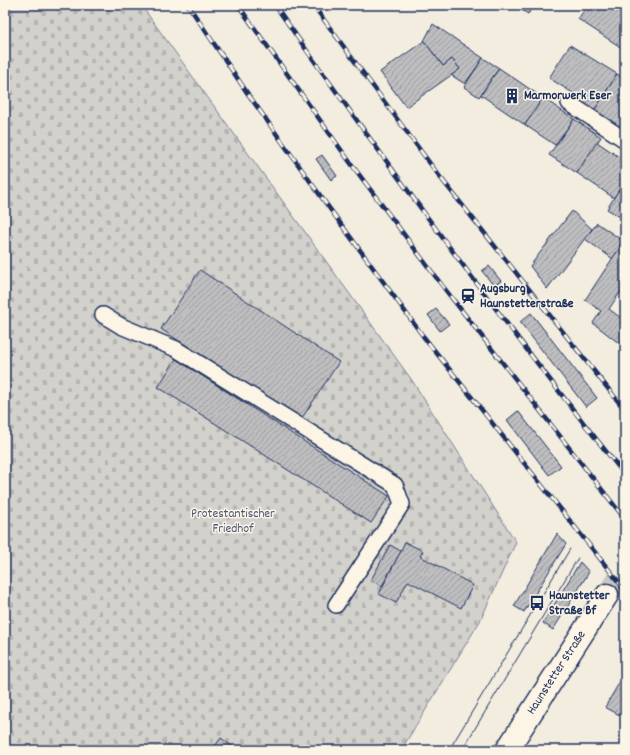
<svg xmlns="http://www.w3.org/2000/svg" width="630" height="755" font-family="Dekko,sans-serif">
  <defs>
    <pattern id="cemetery-stones" width="16" height="16" patternUnits="userSpaceOnUse"><rect width="16" height="16" fill="#d3d1cc"/><path d="M2 7V4a2 2 0 0 1 4 0v3zM10 15v-3a2 2 0 0 1 4 0v3z" fill="#b5b4b2"/></pattern>
    <pattern id="building-hatch" width="6" height="6" patternUnits="userSpaceOnUse"><rect width="6" height="6" fill="#bebec0"/><path d="M-1 1l2-2M0 6l6-6M5 7l2-2" fill="none" stroke="#9a9b9f"/></pattern>
  </defs>
  <rect width="100%" height="100%" fill="#f3ede0"/>
  <filter id="ink" filterUnits="userSpaceOnUse"><feTurbulence type="fractalNoise" baseFrequency=".025" numOctaves="2"/><feDisplacementMap in="SourceGraphic" scale="8" xChannelSelector="R" yChannelSelector="G"/><feConvolveMatrix kernelMatrix="1 2 1 2 8 2 1 2 1" color-interpolation-filters="sRGB"/></filter>
  <g filter="url(#ink)">
    <polygon fill="url(#cemetery-stones)" stroke="#778095" points="5,5 141,5 411,379 516,542 480,621 401,750 5,750"/>
    <g fill="url(#building-hatch)" stroke="#1b2f5e">
      <polygon points="514,5 534,5 528,14"/>
      <polygon points="588,5 625,5 625,50 578,19"/>
      <polygon points="433,24 483,58 465,84 451,75 460,69 452,59 443,66 424,41"/>
      <polygon points="424,41 443,66 452,59 460,69 406,107 380,72"/>
      <polygon points="570,45 617,74 593,113 576,102 579,97 549,78"/>
      <polygon points="483,58 499,68 479,97 464,87"/>
      <polygon points="499,68 543,98 525,125 481,95"/>
      <polygon points="617,74 625,79 625,132 593,113"/>
      <polygon points="543,98 574,119 555,145 525,125"/>
      <polygon points="574,119 601,137 577,173 549,155"/>
      <polygon points="597,142 625,161 625,180 614,198 577,173"/>
      <polygon points="322,155 337,176 331,180 316,159"/>
      <polygon points="625,180 625,220 607,209"/>
      <polygon points="572,211 592,229 547,289 530,266"/>
      <polygon points="597,223 623,241 613,259 585,239"/>
      <polygon points="620,247 625,250 625,285 609,309 625,321 625,337 620,344 593,323 601,311 585,300"/>
      <polygon points="489,266 501,281 494,286 482,271"/>
      <polygon points="200,270 339,362 300,421 161,329"/>
      <polygon points="436,309 449,324 440,331 428,315"/>
      <polygon points="531,313 597,398 586,407 520,322"/>
      <polygon points="176,359 389,496 371,523 158,387"/>
      <polygon points="518,411 561,466 549,475 507,420"/>
      <polygon points="557,534 566,544 524,612 514,606"/>
      <polygon points="405,542 423,551 420,556 473,585 461,608 408,581 396,603 379,594"/>
      <polygon points="390,545 401,551 382,586 371,580"/>
      <polygon points="580,562 589,572 553,630 543,623"/>
      <polygon points="625,673 625,713 623,717 605,707"/>
      <polygon points="221,738 237,750 212,750"/>
    </g>
    <g fill="none" stroke-linecap="round" stroke-linejoin="round">
      <polyline stroke="#c8c7c6" stroke-width="22" stroke-dasharray="22 11" stroke-linecap="butt" points="607,595 625,567"/>
      <defs>
        <g id="service">
          <polyline points="569,103 625,140"/>
          <polyline points="103,315 121,326 176,349 395,485 402,504 336,605"/>
        </g>
        <polyline id="secondary" points="507,750 607,595"/>
      </defs>
      <use href="#service" stroke="#1b2f5e" stroke-width="18"/>
      <use href="#secondary" stroke="#1b2f5e" stroke-width="25"/>
      <use href="#service" stroke="#fcf5e5" stroke-width="15"/>
      <use href="#secondary" stroke="#fcf5e5" stroke-width="22"/>
      <g stroke="#1b2f5e" stroke-width="1">
        <polyline points="449,750 570,549"/>
        <polyline points="462,750 578,558"/>
      </g>
      <defs>
        <g id="rail">
          <polyline points="188,5 248,94 327,205 423,336 625,590"/>
          <polyline points="238,5 352,165 444,288 625,519"/>
          <path d="M275,5c53,77 109,153 164,228 61,82 122,163 186,242"/>
          <polyline points="313,5 440,177 625,410"/>
        </g>
      </defs>
      <use href="#rail" stroke="#1b2f5e" stroke-width="4.5"/>
      <use href="#rail" stroke="#fcf5e5" stroke-width="3" stroke-dasharray="9" stroke-linecap="butt"/>
    </g>
  </g>
  <defs>
    <symbol id="building-bare" viewBox="-9 -9 18 18"><path d="M-4-6H4V6H1V3H-1V6H-4ZM-2.5-4.3h1.7v1.8h-1.7ZM.8-4.3h1.7v1.8H.8ZM-2.5-1h1.7V.8h-1.7ZM.8-1h1.7V.8H.8Z" fill="#1b2f5e" stroke="#fcf5e5" stroke-width="2.5" paint-order="stroke"/></symbol>
    <symbol id="station-bare" viewBox="-9 -9 18 18"><path d="M-3-6H3Q5-6 5-4V2Q5 4 3 4L4.5 6H3L1.5 4h-3L-3 6H-4.5L-3 4Q-5 4-5 2V-4Q-5-6-3-6ZM-3.5-4v3h7v-3ZM-3.5 1v1.5H-2V1ZM2 1v1.5H3.5V1Z" fill="#1b2f5e" stroke="#fcf5e5" stroke-width="2.5" paint-order="stroke"/></symbol>
    <symbol id="bus-bare" viewBox="-9 -9 18 18"><path d="M-5-6H5V4H4V6H2V4H-2V6H-4V4H-5ZM-3.5-4V0h7V-4ZM-3.5 1.2v1.5H-2V1.2ZM2 1.2v1.5H3.5V1.2Z" fill="#1b2f5e" stroke="#fcf5e5" stroke-width="2.5" paint-order="stroke"/></symbol>
  </defs>
  <g fill-rule="evenodd">
    <use href="#building-bare" x="501" y="85" width="22" height="22"/>
    <use href="#station-bare" x="457" y="285" width="22" height="22"/>
    <use href="#bus-bare" x="526" y="592" width="22" height="22"/>
  </g>
  <g text-anchor="middle" dominant-baseline="central" stroke-width="3" stroke-linejoin="round" paint-order="stroke">
    <g font-size="13" font-weight="bold" fill="#1b2f5e" stroke="#fcf5e5" text-anchor="start">
      <text x="524" y="96">Marmorwerk Eser</text>
      <text x="480" y="289">Augsburg<tspan x="480" dy="15">Haunstetterstraße</tspan></text>
      <text x="549" y="596">Haunstetter<tspan x="549" dy="15">Straße Bf</tspan></text>
    </g>
    <g font-size="13" fill="#49587a" stroke="#fcf5e5">
      <text x="233" y="514">Protestantischer<tspan x="233" dy="15">Friedhof</tspan></text>
    </g>
    <g font-size="13" fill="#1b2f5e" stroke="#fcf5e5">
      <text transform="translate(557 673) rotate(-57)">Haunstetter Straße</text>
    </g>
  </g>
  <rect width="630" height="755" fill="none" stroke="#fcf5e5" stroke-width="20"/>
  <rect x="10" y="10" width="610" height="735" fill="none" stroke="#1b2f5e" stroke-width="1.5" filter="url(#ink)"/>
</svg>
